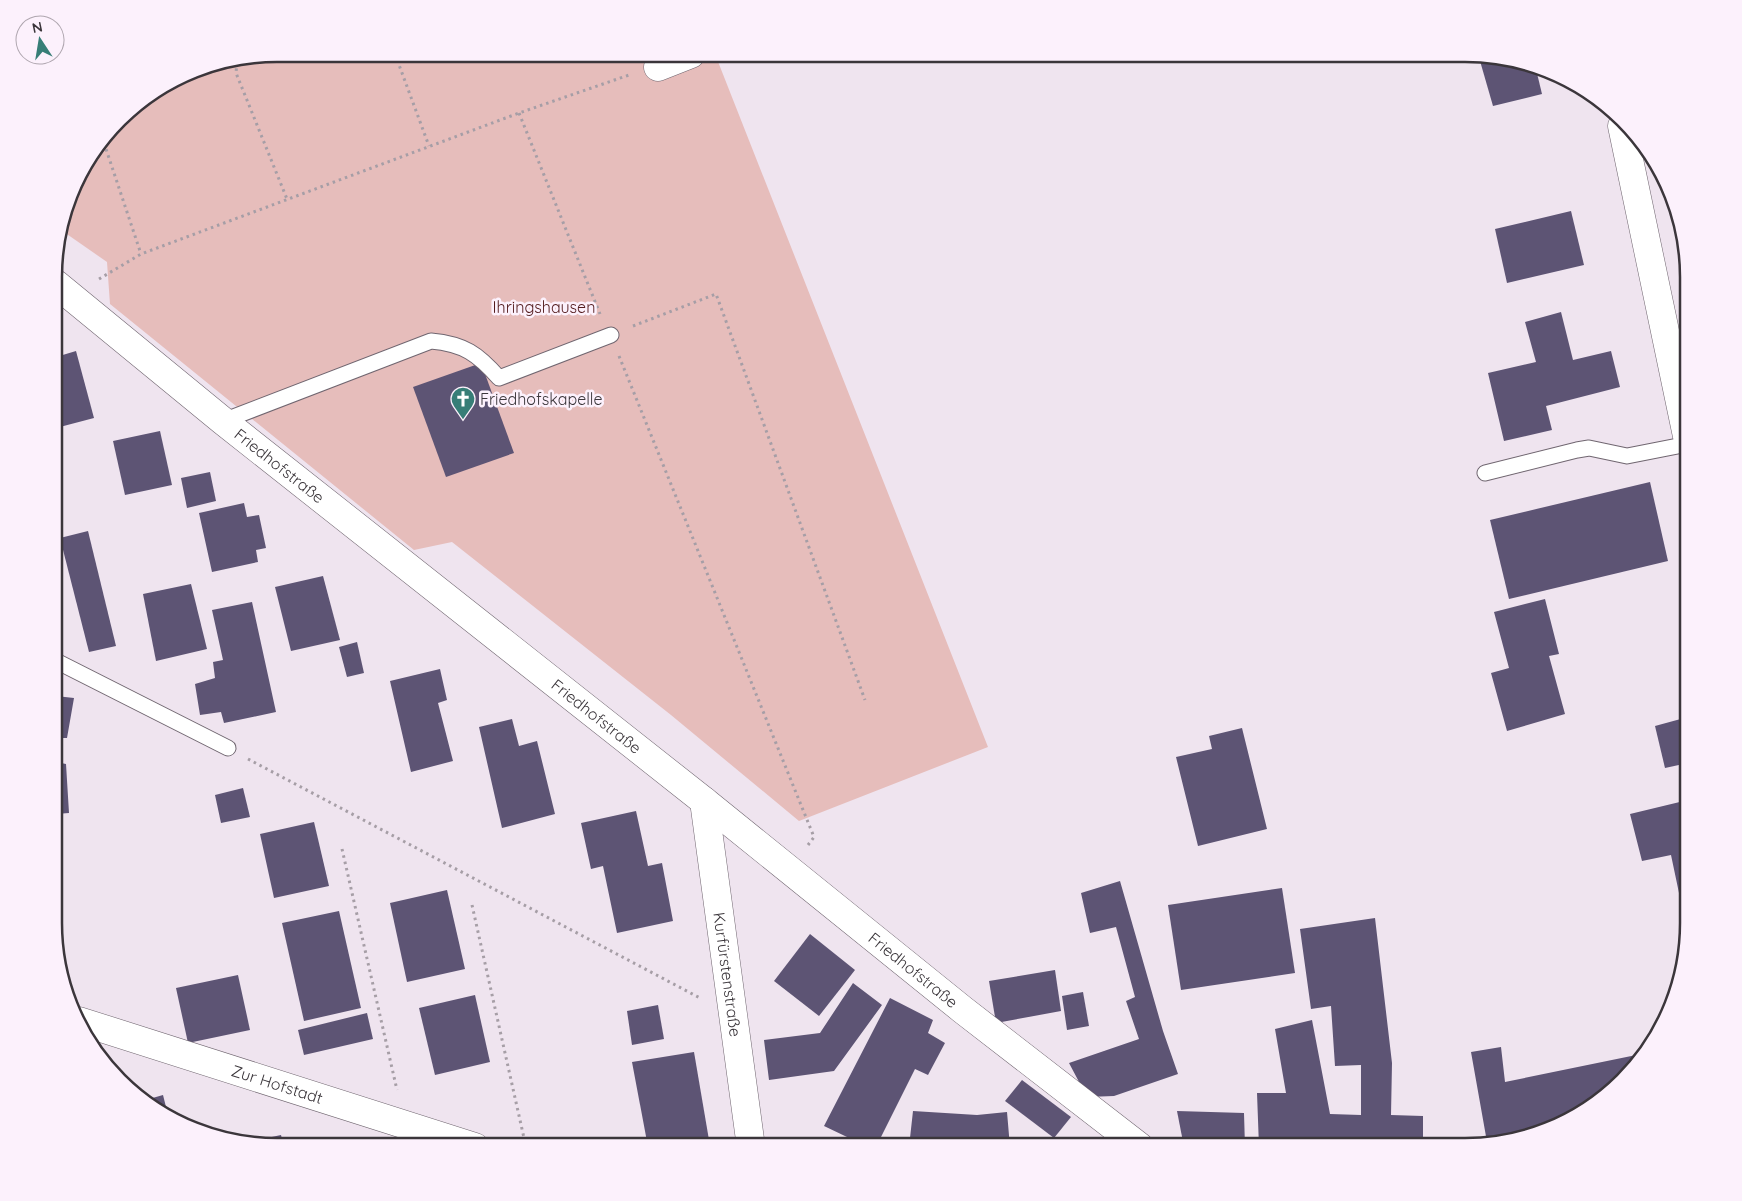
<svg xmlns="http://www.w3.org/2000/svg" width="1742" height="1201" font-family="Quicksand,sans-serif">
  <rect width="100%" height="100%" fill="#efe4ef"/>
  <polygon fill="#e6bdbb" points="278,54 715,54 988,747 799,821 671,715 452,542 414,550 110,304 107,262 61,230 77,178 130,110 192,71"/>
  <g fill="#5d5474">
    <polygon points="1478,54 1535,65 1542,94 1493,106"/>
    <polygon points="1571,211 1584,265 1507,283 1495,229"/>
    <polygon points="1561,312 1573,360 1611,351 1620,387 1546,406 1552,430 1504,441 1488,373 1536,362 1525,322"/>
    <polygon points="76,351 94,418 56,428 56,357"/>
    <polygon points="481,363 514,453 446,477 413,387"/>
    <polygon points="160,431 172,485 125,495 113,441"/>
    <polygon points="210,472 216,501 187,508 181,478"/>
    <polygon points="1650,482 1668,561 1509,599 1490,520"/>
    <polygon points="244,503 247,517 259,515 266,548 256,550 258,562 212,572 199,513"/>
    <polygon points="88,531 116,646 89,652 60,538"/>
    <polygon points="323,576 340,640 291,651 275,587"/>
    <polygon points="191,584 207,649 156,661 143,594"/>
    <polygon points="1545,599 1559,654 1549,656 1565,714 1507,731 1491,673 1509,668 1494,612"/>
    <polygon points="252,602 276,712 224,723 221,712 200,715 195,684 215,678 213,662 223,660 212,610"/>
    <polygon points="357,642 364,673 347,677 339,647"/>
    <polygon points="440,669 447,700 438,703 453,761 411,772 390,681"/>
    <polygon points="56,696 74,698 67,738 61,738 61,763 66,764 69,813 56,814"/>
    <polygon points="1688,717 1688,763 1665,768 1655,726"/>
    <polygon points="512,719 519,746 537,741 555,814 502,828 479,727"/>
    <polygon points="1242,728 1267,829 1198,846 1176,757 1212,749 1209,736"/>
    <polygon points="243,788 250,817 221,823 215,795"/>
    <polygon points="1688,800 1688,911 1683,912 1671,855 1642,861 1630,814"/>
    <polygon points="636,811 648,866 662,863 673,921 617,933 603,866 591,869 581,823"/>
    <polygon points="314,822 329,886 274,898 260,834"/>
    <polygon points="1120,881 1163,1031 1178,1074 1114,1096 1087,1097 1069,1063 1139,1039 1126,1001 1135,997 1116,927 1090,933 1081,893"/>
    <polygon points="1282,888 1295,973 1181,990 1168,905"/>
    <polygon points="447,890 465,969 407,982 390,903"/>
    <polygon points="339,911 361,1008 304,1021 282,923"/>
    <polygon points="1375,918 1392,1063 1391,1115 1423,1116 1423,1147 1259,1147 1257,1093 1286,1093 1275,1029 1312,1020 1330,1114 1361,1115 1361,1065 1335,1066 1331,1006 1311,1009 1300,929"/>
    <polygon points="810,934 855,970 819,1016 774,981"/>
    <polygon points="1055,970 1061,1011 996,1023 989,981"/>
    <polygon points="238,975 250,1030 188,1043 176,988"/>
    <polygon points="853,983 882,1005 834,1071 769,1080 764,1040 820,1033"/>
    <polygon points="1083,992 1089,1026 1067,1030 1062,996"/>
    <polygon points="475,995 490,1062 435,1075 419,1008"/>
    <polygon points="890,998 933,1020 928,1033 945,1043 928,1075 915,1069 876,1147 868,1147 824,1126"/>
    <polygon points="658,1005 664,1039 632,1045 627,1011"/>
    <polygon points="367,1013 373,1039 304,1055 298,1030"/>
    <polygon points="1501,1047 1505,1082 1646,1053 1642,1059 1564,1124 1487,1142 1471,1052"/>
    <polygon points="694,1052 709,1140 668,1147 648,1147 632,1062"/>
    <polygon points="1022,1080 1071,1117 1054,1138 1005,1101"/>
    <polygon points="163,1095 168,1115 142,1101"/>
    <polygon points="913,1111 977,1115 1007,1112 1010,1147 909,1147"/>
    <polygon points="1177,1111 1244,1113 1245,1147 1184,1147"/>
    <polygon points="281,1135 284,1147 263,1147 243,1143"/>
  </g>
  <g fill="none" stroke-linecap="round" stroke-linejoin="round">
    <defs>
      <g id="service">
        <path d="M223,421l208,-80c33,3 47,13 68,37l112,-43"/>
        <polyline points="1485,473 1577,450 1589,448 1627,456 1688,444"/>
        <polyline points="56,661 228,748"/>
      </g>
      <g id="minor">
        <polyline points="658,67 691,54"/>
        <path id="s1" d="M56,284l167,137 481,380 259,209 177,137"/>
        <path id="s2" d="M704,801l47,346"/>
        <path id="s3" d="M79,1021l396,126"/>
      </g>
      <polyline id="tertiary" points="1622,126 1688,441"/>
    </defs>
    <use href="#service" stroke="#706670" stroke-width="17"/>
    <use href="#minor" stroke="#706670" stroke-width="29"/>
    <use href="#tertiary" stroke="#706670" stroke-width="29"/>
    <g stroke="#a69ea6" stroke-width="3" stroke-dasharray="2.5 4" stroke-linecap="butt">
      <polyline points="395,54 429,146"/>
      <polyline points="237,62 236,73 287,199"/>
      <polyline points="519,113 600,314"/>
      <polyline points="104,143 141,254"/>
      <polyline points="99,279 141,254 519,113 629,75"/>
      <polyline points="633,326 716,294 865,700"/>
      <polyline points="619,356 814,837 808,845"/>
      <polyline points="248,759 700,998"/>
      <polyline points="342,849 397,1090"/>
      <polyline points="472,905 526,1147"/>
    </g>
    <use href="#service" stroke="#fff" stroke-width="15"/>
    <use href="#minor" stroke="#fff" stroke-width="28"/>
    <use href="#tertiary" stroke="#fff" stroke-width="28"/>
  </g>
  <defs>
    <symbol id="church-pin" viewBox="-11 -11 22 30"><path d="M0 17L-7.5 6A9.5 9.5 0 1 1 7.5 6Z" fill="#377e77" stroke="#fcf1fc"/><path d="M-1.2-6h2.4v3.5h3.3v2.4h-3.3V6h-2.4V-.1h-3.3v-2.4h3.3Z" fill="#fff"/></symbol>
  </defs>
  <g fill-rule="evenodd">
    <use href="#church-pin" x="449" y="385" width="28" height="38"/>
  </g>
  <g text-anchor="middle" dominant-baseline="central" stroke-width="5" stroke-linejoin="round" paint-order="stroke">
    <g font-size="16" fill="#531b1d" stroke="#fcf1fc">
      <text x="544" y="307">Ihringshausen</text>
    </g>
    <g font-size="16" fill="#3b363b" stroke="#fcf1fc" text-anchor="start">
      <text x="480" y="399">Friedhofskapelle</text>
    </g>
    <g font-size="16" fill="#3b363b" stroke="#fcf1fc">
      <text stroke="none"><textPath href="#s1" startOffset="288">Friedhofstraße</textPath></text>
      <text stroke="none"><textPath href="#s1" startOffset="692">Friedhofstraße</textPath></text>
      <text stroke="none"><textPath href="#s1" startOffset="1098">Friedhofstraße</textPath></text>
      <text stroke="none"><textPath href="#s2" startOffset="175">Kurfürstenstraße</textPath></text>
      <text stroke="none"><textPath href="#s3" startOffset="208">Zur Hofstadt</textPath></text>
    </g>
  </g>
  <path d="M0 0H1742V1201H0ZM277 62H1465A215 215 0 0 1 1680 277V923A215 215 0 0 1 1465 1138H277A215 215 0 0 1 62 923V277A215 215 0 0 1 277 62Z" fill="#fcf1fc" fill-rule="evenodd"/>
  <path fill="none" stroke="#3b363b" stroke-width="2.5" d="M277 62H1465A215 215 0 0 1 1680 277V923A215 215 0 0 1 1465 1138H277A215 215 0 0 1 62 923V277A215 215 0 0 1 277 62Z"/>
  <g transform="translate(40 40) rotate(348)"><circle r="24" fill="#fcf1fc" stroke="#afa6af"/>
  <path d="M0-4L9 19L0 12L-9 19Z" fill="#377e77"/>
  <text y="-8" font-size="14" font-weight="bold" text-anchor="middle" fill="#3b363b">N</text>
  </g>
</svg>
